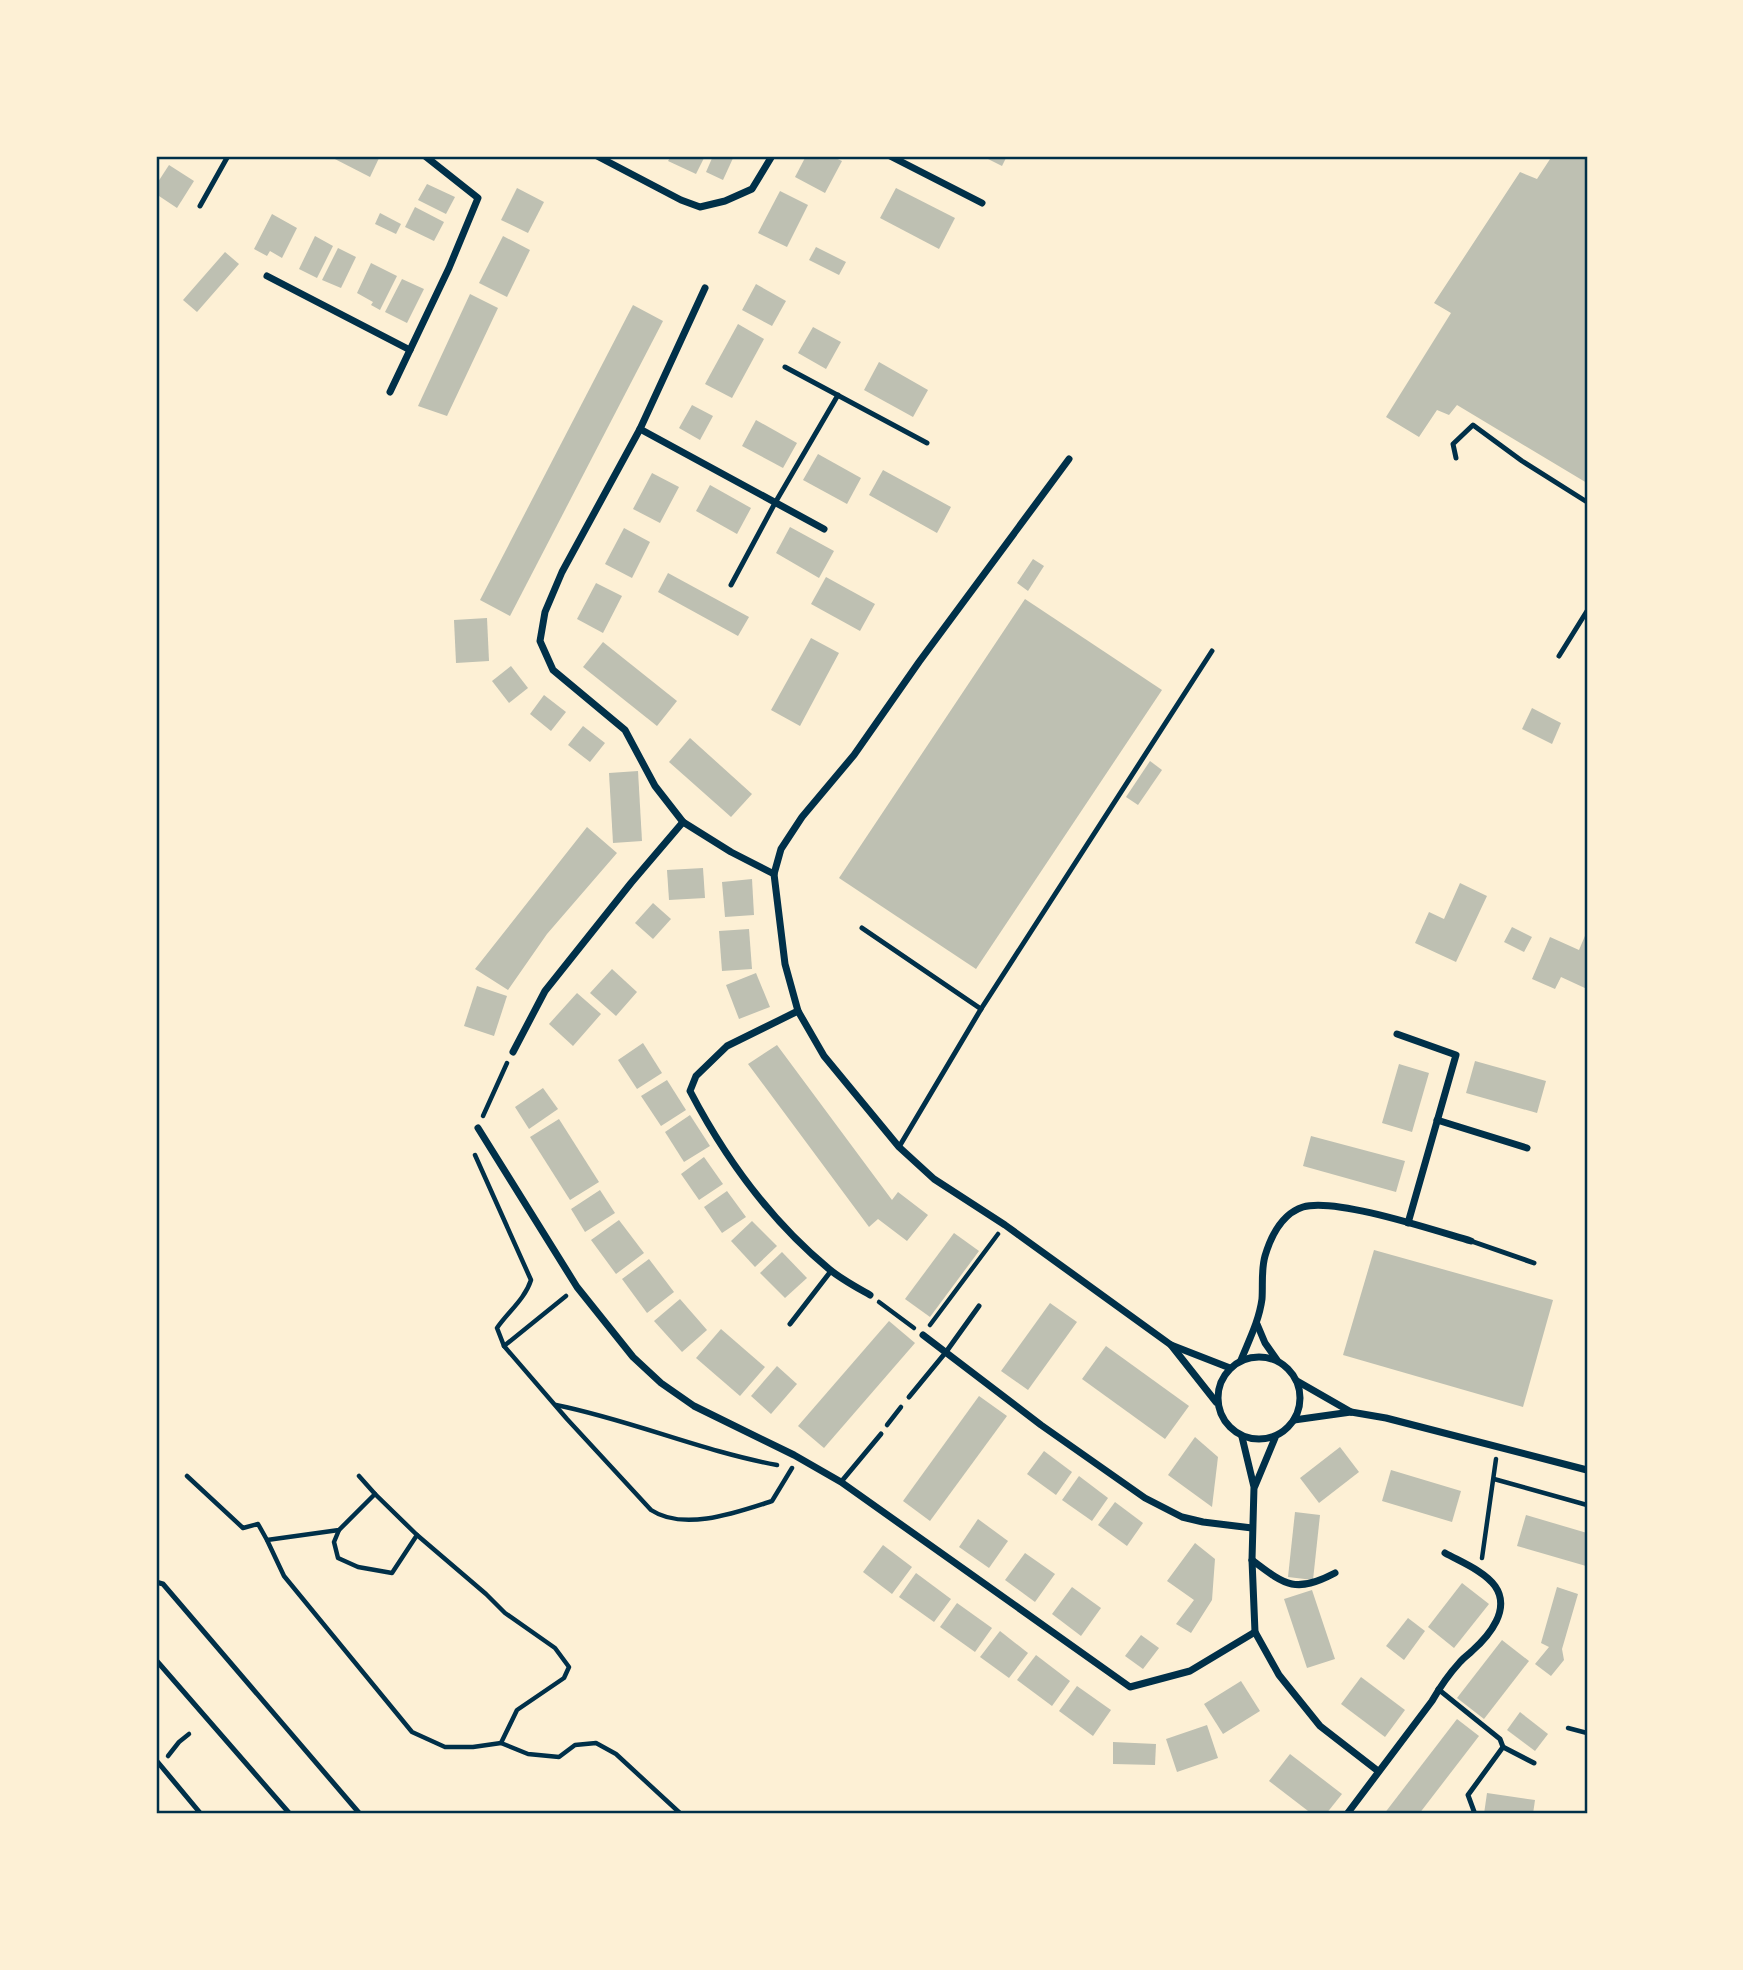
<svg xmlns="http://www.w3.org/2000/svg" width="1743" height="1970" font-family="Bitter,serif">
  <rect width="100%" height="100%" fill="#fdf0d5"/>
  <g fill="#bec0b2">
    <polygon points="329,156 380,156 370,177"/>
    <polygon points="671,156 705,156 696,174 668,161"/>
    <polygon points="713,156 734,156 723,180 706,172"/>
    <polygon points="806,156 831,156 842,161 825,193 795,177"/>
    <polygon points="982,156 1007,156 1002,166"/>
    <polygon points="1552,156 1587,156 1587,483 1457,405 1449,415 1437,410 1419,437 1386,417 1451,313 1434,303 1520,172 1537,179"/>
    <polygon points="169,165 194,181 177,208 156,194 156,185"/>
    <polygon points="427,184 455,197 446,214 418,200"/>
    <polygon points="517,188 544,202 528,233 501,220"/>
    <polygon points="896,188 955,218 939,249 880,218"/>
    <polygon points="780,191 808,205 787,247 758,233"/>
    <polygon points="415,207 444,222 434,241 405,227"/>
    <polygon points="380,213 401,224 396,234 375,224"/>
    <polygon points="272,214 297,228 282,258 270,251 267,256 254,249"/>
    <polygon points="315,236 333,246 317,278 299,269"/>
    <polygon points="503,236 530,250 507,297 479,283"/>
    <polygon points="816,247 846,262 839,275 809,260"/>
    <polygon points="338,248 356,257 341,288 322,280"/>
    <polygon points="225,252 239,264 197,312 183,300"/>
    <polygon points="371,263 397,276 380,310 371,305 373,302 357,293"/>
    <polygon points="402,279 424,289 407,323 385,312"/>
    <polygon points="756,284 786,301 772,326 742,310"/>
    <polygon points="470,294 498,308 447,416 418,406"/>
    <polygon points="633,305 663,321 510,616 480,600"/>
    <polygon points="738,324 764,339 732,398 705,384"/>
    <polygon points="813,327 841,342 826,369 798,353"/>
    <polygon points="879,362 928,390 913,417 864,390"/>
    <polygon points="692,405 713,416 700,440 679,428"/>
    <polygon points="756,420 797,443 783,468 742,446"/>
    <polygon points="818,454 861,478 847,504 803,480"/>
    <polygon points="883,470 951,507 937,533 869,495"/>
    <polygon points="652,473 679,487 660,523 633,509"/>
    <polygon points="710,485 751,508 737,534 696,511"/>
    <polygon points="790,527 834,551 819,578 776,553"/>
    <polygon points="624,528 650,542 632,578 605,564"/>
    <polygon points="1033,559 1044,566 1028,591 1017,583"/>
    <polygon points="668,573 749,617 738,636 658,592"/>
    <polygon points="826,577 875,604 860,631 811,604"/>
    <polygon points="596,583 622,596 603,633 577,619"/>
    <polygon points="1025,599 1162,690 976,969 839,878"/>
    <polygon points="487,618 489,661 456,663 454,620"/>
    <polygon points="811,638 839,653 800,726 771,710"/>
    <polygon points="603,642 677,701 657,726 583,667"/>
    <polygon points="511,666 528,688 509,703 492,681"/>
    <polygon points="544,695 566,712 551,731 530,714"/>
    <polygon points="1532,708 1561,723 1552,744 1522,729"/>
    <polygon points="583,726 605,743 590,762 568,745"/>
    <polygon points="690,738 752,794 731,817 669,762"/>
    <polygon points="1150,761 1162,770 1138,805 1126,797"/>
    <polygon points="638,771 642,841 613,843 609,773"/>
    <polygon points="587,827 617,853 547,934 508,990 475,969"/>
    <polygon points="703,868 705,898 669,900 667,870"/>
    <polygon points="752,879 754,915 725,917 722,882"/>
    <polygon points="1460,883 1487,896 1456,962 1415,943 1429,912 1444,919"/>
    <polygon points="653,903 671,919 653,939 635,923"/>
    <polygon points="1512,927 1532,937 1524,952 1504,942"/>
    <polygon points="749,929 752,969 722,971 719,931"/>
    <polygon points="1587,931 1587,989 1561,977 1555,989 1532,979 1550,937 1579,950"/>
    <polygon points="612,969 637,992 616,1016 590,993"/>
    <polygon points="756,973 770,1007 739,1019 726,985"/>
    <polygon points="477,986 507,996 494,1036 464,1026"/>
    <polygon points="577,993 601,1014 573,1046 549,1024"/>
    <polygon points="643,1043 662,1073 637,1089 618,1060"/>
    <polygon points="777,1045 892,1200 898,1192 928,1215 907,1241 878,1219 869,1227 748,1064"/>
    <polygon points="1475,1061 1546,1081 1537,1113 1466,1093"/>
    <polygon points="1399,1064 1429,1073 1412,1132 1382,1123"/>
    <polygon points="667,1080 686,1110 661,1126 641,1096"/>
    <polygon points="543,1088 558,1109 529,1129 515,1107"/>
    <polygon points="690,1115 710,1146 684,1162 665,1132"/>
    <polygon points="559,1119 599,1182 570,1200 530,1137"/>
    <polygon points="1311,1136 1405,1161 1396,1192 1303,1166"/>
    <polygon points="704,1157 723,1184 699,1200 681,1174"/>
    <polygon points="600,1190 615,1213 585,1232 571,1209"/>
    <polygon points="727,1191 746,1217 722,1233 704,1207"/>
    <polygon points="619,1220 644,1253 616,1274 591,1240"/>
    <polygon points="752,1221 777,1246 755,1267 731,1241"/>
    <polygon points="954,1233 979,1251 930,1317 905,1299"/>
    <polygon points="1374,1250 1553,1300 1523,1407 1343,1355"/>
    <polygon points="782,1252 807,1278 785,1298 760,1273"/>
    <polygon points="649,1259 674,1292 647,1313 622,1279"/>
    <polygon points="680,1299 707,1330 682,1352 654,1321"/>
    <polygon points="1050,1303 1077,1322 1028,1390 1001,1371"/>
    <polygon points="889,1321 915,1343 824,1448 798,1426"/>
    <polygon points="721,1329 765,1367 740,1396 696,1358"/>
    <polygon points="1106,1346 1189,1406 1165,1439 1082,1379"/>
    <polygon points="777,1366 797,1384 771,1414 751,1396"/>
    <polygon points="979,1396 1007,1416 930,1521 903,1501"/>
    <polygon points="1195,1437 1218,1457 1212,1507 1168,1475"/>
    <polygon points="1340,1447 1359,1472 1319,1503 1300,1478"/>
    <polygon points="1044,1451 1072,1472 1056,1495 1027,1474"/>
    <polygon points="1391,1470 1461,1491 1452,1522 1382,1501"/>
    <polygon points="1079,1476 1108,1498 1092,1521 1062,1500"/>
    <polygon points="1115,1502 1143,1523 1127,1546 1098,1525"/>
    <polygon points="1295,1512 1320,1515 1313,1580 1288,1577"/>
    <polygon points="1526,1515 1587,1533 1586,1566 1517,1546"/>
    <polygon points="978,1519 1008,1541 989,1568 959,1547"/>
    <polygon points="1195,1543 1215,1559 1212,1600 1191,1633 1176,1624 1194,1600 1167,1581"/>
    <polygon points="883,1545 912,1567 892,1594 863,1572"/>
    <polygon points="1025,1553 1055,1574 1035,1602 1005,1580"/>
    <polygon points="916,1573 951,1599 934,1622 899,1597"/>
    <polygon points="1462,1583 1489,1604 1454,1648 1428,1627"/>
    <polygon points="1072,1587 1101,1608 1081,1636 1052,1614"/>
    <polygon points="1557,1587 1578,1594 1562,1649 1564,1660 1551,1676 1535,1664 1549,1647 1541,1643"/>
    <polygon points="1312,1590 1335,1659 1307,1668 1284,1599"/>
    <polygon points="957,1603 992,1628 975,1652 940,1627"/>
    <polygon points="1408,1618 1425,1631 1404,1660 1386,1646"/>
    <polygon points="1000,1631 1028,1653 1009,1678 980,1657"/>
    <polygon points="1141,1635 1159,1648 1143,1669 1125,1656"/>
    <polygon points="1502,1640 1529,1661 1484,1719 1457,1698"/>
    <polygon points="1036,1655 1070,1681 1052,1706 1017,1680"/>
    <polygon points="1361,1677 1405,1710 1385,1737 1341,1704"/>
    <polygon points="1241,1681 1260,1711 1223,1734 1204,1704"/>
    <polygon points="1077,1686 1111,1710 1093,1736 1059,1711"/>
    <polygon points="1520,1712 1548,1734 1535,1751 1507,1730"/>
    <polygon points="1457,1719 1479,1736 1419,1814 1384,1814"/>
    <polygon points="1207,1725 1218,1758 1177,1772 1166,1739"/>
    <polygon points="1113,1742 1156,1744 1155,1765 1113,1764"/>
    <polygon points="1290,1754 1342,1794 1326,1814 1312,1814 1269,1781"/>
    <polygon points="1487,1793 1535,1800 1533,1814 1484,1814"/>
  </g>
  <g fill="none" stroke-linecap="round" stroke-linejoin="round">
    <g stroke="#003049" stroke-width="4.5">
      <polyline points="483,1116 507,1063"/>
      <path d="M475,1155l56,125c-6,19 -23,32 -34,48l7,18 63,73 84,91c33,22 87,2 121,-9l20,-33"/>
      <polyline points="879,1302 914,1328"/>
      <polyline points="930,1325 998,1234"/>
      <polyline points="504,1346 566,1296"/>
      <path d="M556,1405c75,15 145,46 221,60"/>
      <polyline points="887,1425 901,1407"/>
      <polyline points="187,1476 243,1528 258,1524 267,1540 339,1530 375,1494 359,1476"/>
      <polyline points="1494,1479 1587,1505"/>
      <polyline points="339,1530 334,1542 338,1558 358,1567 392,1573 417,1535 375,1494"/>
      <polyline points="417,1535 486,1594 505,1613 555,1648 569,1667 564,1678 517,1710 501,1743 528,1754 559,1757 575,1745 596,1743 616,1754 681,1814"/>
      <polyline points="267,1540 284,1576 412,1732 445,1747 473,1747 501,1743"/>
      <polyline points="1482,1558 1496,1459"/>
      <polyline points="1568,1728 1587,1733"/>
      <polyline points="168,1756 179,1742 189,1734"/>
    </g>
    <g stroke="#003049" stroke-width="5">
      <polyline points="200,206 228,156"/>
      <polyline points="785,367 927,443"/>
      <polyline points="1456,458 1453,444 1473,425 1522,461 1587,502"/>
      <polyline points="731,585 775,503 838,395"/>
      <polyline points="1559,656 1587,611"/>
      <polyline points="862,928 981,1009"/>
      <polyline points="899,1147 981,1009 1212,651"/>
      <polyline points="1471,1241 1534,1263"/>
      <polyline points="790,1324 831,1271"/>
      <polyline points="909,1397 946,1352 979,1306"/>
      <polyline points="841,1482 881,1434"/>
      <polyline points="156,1582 163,1584 360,1814"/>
      <polyline points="156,1660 290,1814"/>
      <polyline points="1438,1689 1500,1739 1503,1747 1468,1795 1475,1814"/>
      <polyline points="1503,1747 1534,1763"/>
      <polyline points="156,1760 201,1814"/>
    </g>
    <g stroke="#003049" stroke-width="7">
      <polyline points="597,156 681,200 700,207 725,201 752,189 772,156"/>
      <polyline points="890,156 982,203"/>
      <polyline points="267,276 410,350"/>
      <polyline points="705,288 640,429 562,572 545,612 540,641 553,670 625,730 655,786 683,822 731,852 774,874"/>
      <polyline points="390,392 449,268 478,198 425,156"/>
      <polyline points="640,429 824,529"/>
      <polyline points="1069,459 919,662 854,755 802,817 781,849 774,874 785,964 798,1011 824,1056 899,1147 934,1179 1005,1225 1171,1345 1230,1368"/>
      <path d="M798,1011l-71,35 -31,30 -6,15c35,67 81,130 139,178 12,10 27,18 41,26"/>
      <polyline points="1397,1034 1456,1055 1408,1223"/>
      <polyline points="513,1052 545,991 631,883 683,822"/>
      <polyline points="1437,1120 1527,1148"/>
      <polyline points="478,1128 577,1287 633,1357 661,1383 694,1406 794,1455 841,1482 1130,1687 1190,1671 1255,1632"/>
      <polyline points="1257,1324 1265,1343 1277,1360"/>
      <polyline points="923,1335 1041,1425 1145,1498 1182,1517 1203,1522 1252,1528"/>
      <polyline points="1171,1345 1216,1402"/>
      <circle cx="1259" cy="1398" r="41"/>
      <path d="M1241,1360c8,-20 18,-39 21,-61 1,-14 -1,-29 3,-43 6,-20 16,-42 38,-49 32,-10 133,24 168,34"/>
      <polyline points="1297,1381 1351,1412"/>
      <polyline points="1294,1420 1351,1412 1386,1418 1587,1470"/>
      <polyline points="1242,1437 1254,1487 1252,1560 1255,1632 1279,1675 1320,1726 1378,1771"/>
      <polyline points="1255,1486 1275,1438"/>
      <path d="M1252,1560c33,25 43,34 83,13"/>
      <path d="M1347,1814l85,-113c8,-14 17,-27 28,-39 4,-5 8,-7 12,-11 18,-16 39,-42 23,-65 -11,-15 -34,-24 -50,-33"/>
    </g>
  </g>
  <rect width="1743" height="1970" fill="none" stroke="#fdf0d5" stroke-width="315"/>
  <rect x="158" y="158" width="1428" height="1654" fill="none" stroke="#003049" stroke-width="2.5"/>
</svg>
